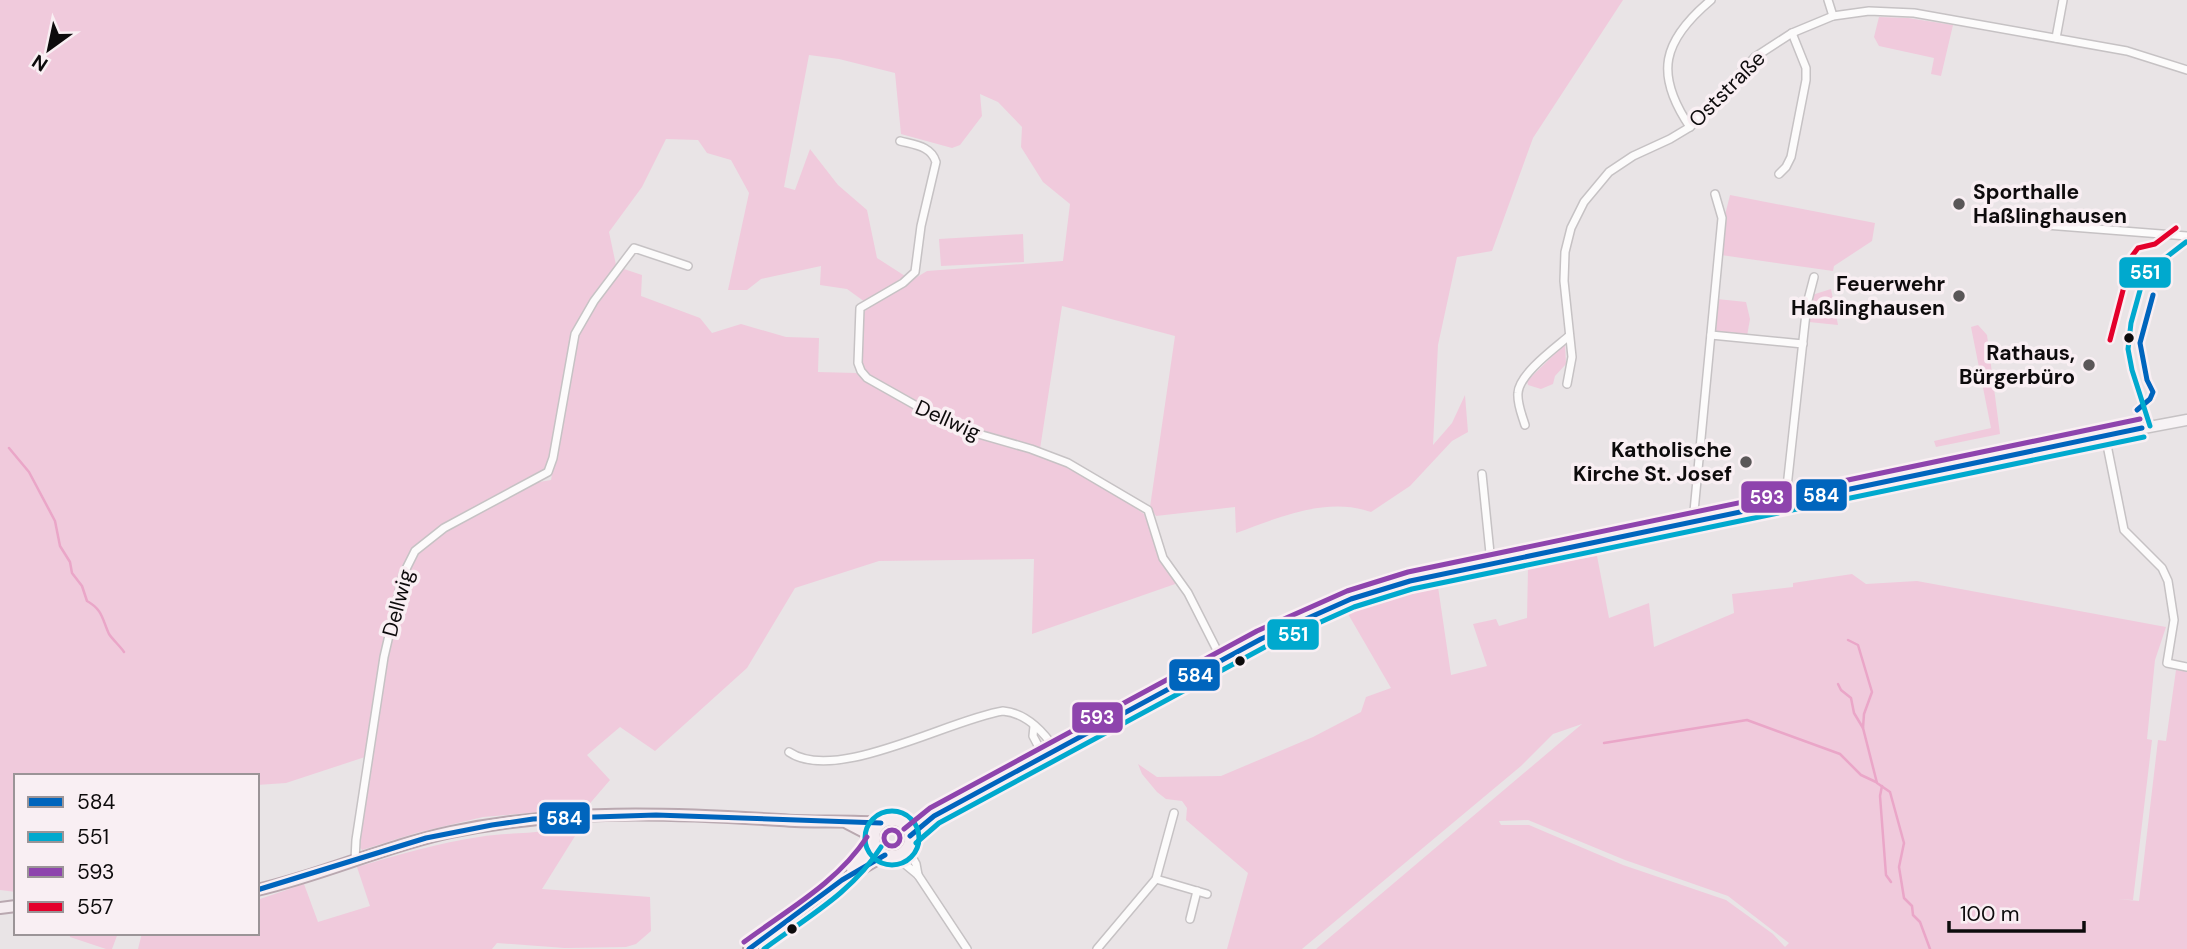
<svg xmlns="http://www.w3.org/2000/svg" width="2187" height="949" font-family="'DM Sans',sans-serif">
  <rect width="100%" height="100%" fill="#e9e4e6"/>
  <g fill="#f0cadc" fill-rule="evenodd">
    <path d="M0,0h1623l-90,138 -41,113 -35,6 -19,88 -5,100 19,-22 13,-28 3,37 -16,9 -42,45 -39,26c-45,-16 -93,6 -135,21l-1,-26 -79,9 -6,-9 25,-171 -113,-30 -22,143 -83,-22 -79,-43 -17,-14 2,-57 11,-10 53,-32 136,-10 7,-57 -27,-22 -22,-35 1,-20 -24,-25 -18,-8 2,22 -22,29 -8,3 -51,-14 -6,-61 -56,-14 -30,-4 -25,132 11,3 15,-41 28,36 29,25 10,48 28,18 -40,26 -18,-13 -27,-4 1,-19 -60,13 -14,11h-19l21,-97 -18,-33 -24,-7 -9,-13 -32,-1 -24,48 -33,45 7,33 -32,47 -14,27 -19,118 -5,13 -25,15 30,-5 26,-147 11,-19 33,-46 21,7 -1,21 59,22 12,15 29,-9 45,13 33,1 -1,34 38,1 12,10 91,49 68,19 44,17 49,29 24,17 19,48 15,21 -146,51 2,-75 -155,2 -84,27 -48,80 -92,83 -35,-24 -33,28 23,25 -24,28 -103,9 -67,16 -54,17 -4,-5 18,-155 -11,67 -79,26 -29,2v-9h-241v116l-16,-2z"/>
    <polygon points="1879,17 1908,18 1953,25 1941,76 1931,74 1934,58 1879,46 1874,37"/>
    <polygon points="1730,195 1875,223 1872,241 1834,266 1833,271 1721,255 1724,219"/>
    <polygon points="1023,234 1024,262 941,266 939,239"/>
    <polygon points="1831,289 1838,325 1809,322 1812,295"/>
    <polygon points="1717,299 1746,302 1750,319 1747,336 1716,331"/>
    <polygon points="1978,325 1987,335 2000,434 1936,447 1934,441 1991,428 1971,327"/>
    <polygon points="1565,344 1566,364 1555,376 1553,384 1541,389 1528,385 1527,381"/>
    <path d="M1597,556l12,62 40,-15 5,44 80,-34 -2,-19 61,-7v-4l59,-9 14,10 51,-3 249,46 -11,33 -8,79 5,1 -19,160 -16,-1 22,2 19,-161 8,1 10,-71 11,1v278h-871l266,-225 -29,10 -32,32 -219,183h-75l21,-76 -62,-53 1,-12 -5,-7 -16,-2 -9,-7 -15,-18 -4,-10 19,13 64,-1 92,-39 48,-25 5,-15 25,-9 -47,-81 93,-27 14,95 36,-9 -14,-42 23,-5 3,7 28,-8 1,-50zM1528,820l97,40 103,36 61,47 -4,4 -12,-13 -47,-34 -103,-35 -94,-40h-28l-2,-4z"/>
    <path d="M585,820l-43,69 108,8 1,34 -15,13 -10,3 -61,1 -68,-5 -5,6h-354l4,-16h115v-33l47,-16 14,38 52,-16 -13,-39c41,-12 81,-24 122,-30 35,-6 75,-1 106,-17z"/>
    <polygon points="69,933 118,933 112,949 106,949 70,937"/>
  </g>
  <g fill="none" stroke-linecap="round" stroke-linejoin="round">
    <g stroke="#eaa6c8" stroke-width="2.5">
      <path d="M9,448l20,24 26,49 5,25 10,16 2,11 10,13 5,15c16,9 15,18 22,33 4,6 11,12 15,18"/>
      <polyline points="1848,640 1858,645 1872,692 1864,714 1863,728 1877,783 1890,792 1904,843 1899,867 1904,898 1912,906 1913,915 1920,922 1930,949"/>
      <polyline points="1838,684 1841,690 1851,698 1854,713 1863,728"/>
      <polyline points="1604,743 1747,720 1840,754 1861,775 1876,782"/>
      <polyline points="1882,786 1880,796 1886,875 1891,882"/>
    </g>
    <defs>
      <g id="minor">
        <polyline points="1828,0 1833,16"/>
        <polyline points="2056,38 2063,0"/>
        <path d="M1690,127c-36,-53 -28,-86 21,-127"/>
        <path d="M900,141c15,4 31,5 36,21l-15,64 -6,46 -12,11 -43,25 -2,55 3,8 6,7 87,49 77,22 37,14 80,47 15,48 25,35 34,67"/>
        <polyline points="1779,174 1786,167 1791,157 1806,80 1806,68 1792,33"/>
        <polyline points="2020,215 2046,225 2187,236"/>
        <polyline points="1711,335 1803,344"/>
        <polyline points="1567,384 1572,357 1564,281 1565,252 1571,228 1584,202 1609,172 1633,156 1670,139 1690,127 1755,57 1792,33 1833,16 1869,11 1914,13 2127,51 2187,70"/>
        <path d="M1525,425c-3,-10 -8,-21 -7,-32 1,-19 37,-45 51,-57"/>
        <polyline points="2105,435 2124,530 2162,568 2168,581 2174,620 2167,663 2187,667"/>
        <polyline points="1482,474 1491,563"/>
        <polyline points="1789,502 1787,487 1807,304 1814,277"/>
        <polyline points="1693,522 1722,218 1715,194"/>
        <polyline points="1034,726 1033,736 1043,755"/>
        <path d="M789,752c47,32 161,-33 214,-41 23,2 40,20 52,38"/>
        <polyline points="907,848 916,864 918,875"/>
        <polyline points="895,856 918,875 967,949"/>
        <polyline points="355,860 356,840 384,657 403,575 415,551 444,528 548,472 553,458 575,334 594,301 634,248 688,266"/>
        <polyline points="1156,879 1207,894"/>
        <polyline points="1190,919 1197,891"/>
        <polyline points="1097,949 1156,879 1174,813"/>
      </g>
      <g id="secondary">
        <polyline points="904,824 934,816 1261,639 1351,599 1410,581 2080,440 2187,420"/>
        <polyline points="910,836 931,818"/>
      </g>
      <g id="primary">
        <circle cx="892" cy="838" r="18"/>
        <polyline points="847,823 874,837"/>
        <polyline points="852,869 870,849 874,842"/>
        <path d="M257,890c66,-15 128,-44 194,-58 109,-23 219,-19 329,-12 34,3 68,0 101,3"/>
        <polyline points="0,908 16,906"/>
        <polyline points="749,949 842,880 885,855"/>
      </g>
    </defs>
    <use href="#minor" stroke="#c6c2c4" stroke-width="10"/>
    <use href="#secondary" stroke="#c6c2c4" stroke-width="13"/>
    <use href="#primary" stroke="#b9a8b0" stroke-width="14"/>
    <use href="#minor" stroke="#fcfbfb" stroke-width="7"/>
    <use href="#secondary" stroke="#f7f3f5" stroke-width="10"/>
    <use href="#primary" stroke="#f4ebef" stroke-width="10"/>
    <defs>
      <g id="bus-1">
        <polyline points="2137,410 2150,399 2153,392 2147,380 2140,343 2153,295"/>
        <polyline points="910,836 934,816 1261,639 1351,599 1410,581 2142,428"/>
        <polyline points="257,890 426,838 492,825 533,819 656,815 881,823"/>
        <polyline points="749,949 842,880 885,855"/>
      </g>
      <g id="bus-2">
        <polyline points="2150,426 2132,370 2128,349 2131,323 2147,265 2164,259 2186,242"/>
        <circle cx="892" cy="838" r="27"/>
        <polyline points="916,843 939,823 1265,647 1354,607 1412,589 2144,437"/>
        <path d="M764,949c42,-31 89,-57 117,-102"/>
      </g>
      <g id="bus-3">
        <polyline points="904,829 930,808 1257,631 1347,591 1408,572 2140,419"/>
        <circle cx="892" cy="838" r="8"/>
        <path d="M744,942c43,-32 93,-59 123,-105"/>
      </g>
      <polyline id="bus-4" points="2110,340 2132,256 2138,248 2155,244 2176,228"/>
    </defs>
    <use href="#bus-1" stroke="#f9eff3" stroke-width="10"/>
    <use href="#bus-2" stroke="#f9eff3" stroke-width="10"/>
    <use href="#bus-3" stroke="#f9eff3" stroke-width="10"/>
    <use href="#bus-4" stroke="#f9eff3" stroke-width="10"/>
    <use href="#bus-1" stroke="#0065bd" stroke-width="5"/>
    <use href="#bus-2" stroke="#00a9ce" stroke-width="5"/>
    <use href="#bus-3" stroke="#8e44ad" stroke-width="5"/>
    <use href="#bus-4" stroke="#e4002b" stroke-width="5"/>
  </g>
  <g fill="#5a5758" stroke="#f9eff3" stroke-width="2.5">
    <circle cx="1959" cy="204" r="7"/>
    <circle cx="1959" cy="296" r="7"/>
    <circle cx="2089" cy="365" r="7"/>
    <circle cx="1746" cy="462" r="7"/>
  </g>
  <g fill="#0d0b0c" stroke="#f9eff3" stroke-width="2.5">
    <circle cx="2129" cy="338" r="6"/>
    <circle cx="1240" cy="661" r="6"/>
    <circle cx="792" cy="929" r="6"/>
  </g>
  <g text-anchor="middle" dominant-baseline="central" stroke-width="7" stroke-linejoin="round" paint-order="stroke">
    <g font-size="21" fill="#0d0b0c" stroke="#f9eff3">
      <text transform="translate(1727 89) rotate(-45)">Oststraße</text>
      <text transform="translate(948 420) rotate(24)">Dellwig</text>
      <text transform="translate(398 603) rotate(-75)">Dellwig</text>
    </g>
    <g font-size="21" font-weight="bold" fill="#0d0b0c" stroke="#f9eff3" text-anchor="end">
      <text x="1973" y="192" text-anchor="start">Sporthalle<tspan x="1973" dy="24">Haßlinghausen</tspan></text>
      <text x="1945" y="284">Feuerwehr<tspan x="1945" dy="24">Haßlinghausen</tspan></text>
      <text x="2075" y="353">Rathaus,<tspan x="2075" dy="24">Bürgerbüro</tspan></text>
      <text x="1732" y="450">Katholische<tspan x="1732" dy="24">Kirche St. Josef</tspan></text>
    </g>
  </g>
  <g stroke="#f9eff3" stroke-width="2.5">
    <rect x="2118" y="256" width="54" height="33" rx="7" fill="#00a9ce"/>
    <rect x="1795" y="478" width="53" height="34" rx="7" fill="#0065bd"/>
    <rect x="1740" y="480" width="53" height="34" rx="7" fill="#8e44ad"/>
    <rect x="1266" y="618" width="54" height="33" rx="7" fill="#00a9ce"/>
    <rect x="1168" y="658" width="53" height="34" rx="7" fill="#0065bd"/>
    <rect x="1071" y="701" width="53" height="33" rx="7" fill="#8e44ad"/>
    <rect x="538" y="801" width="53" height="34" rx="7" fill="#0065bd"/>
  </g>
  <g font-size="19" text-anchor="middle" font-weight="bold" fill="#fff">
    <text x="2145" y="279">551</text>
    <text x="1821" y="502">584</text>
    <text x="1767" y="504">593</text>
    <text x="1293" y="641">551</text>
    <text x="1195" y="682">584</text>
    <text x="1097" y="724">593</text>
    <text x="564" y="825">584</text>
  </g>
  <rect x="14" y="774" width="245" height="161" fill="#f9eff3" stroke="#9b9497" stroke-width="2"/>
  <rect x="28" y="797" width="35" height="10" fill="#0065bd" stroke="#9b9497" stroke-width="2"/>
  <text x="77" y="809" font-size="21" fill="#0d0b0c">584</text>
  <rect x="28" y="832" width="35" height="10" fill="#00a9ce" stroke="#9b9497" stroke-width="2"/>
  <text x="77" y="844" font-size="21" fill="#0d0b0c">551</text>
  <rect x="28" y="867" width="35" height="10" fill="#8e44ad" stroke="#9b9497" stroke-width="2"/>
  <text x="77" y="879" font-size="21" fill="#0d0b0c">593</text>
  <rect x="28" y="902" width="35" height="10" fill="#e4002b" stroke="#9b9497" stroke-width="2"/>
  <text x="77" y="914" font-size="21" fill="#0d0b0c">557</text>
  <g transform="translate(49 49) rotate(213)" stroke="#f9eff3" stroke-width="5" paint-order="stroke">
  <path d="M0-5L12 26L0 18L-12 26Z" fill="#0d0b0c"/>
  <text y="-10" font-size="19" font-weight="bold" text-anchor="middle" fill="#0d0b0c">N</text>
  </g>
  <path d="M1949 921v10h135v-10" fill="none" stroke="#0d0b0c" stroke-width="3.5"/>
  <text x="1960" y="921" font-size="21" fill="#0d0b0c" stroke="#f9eff3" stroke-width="5" paint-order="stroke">100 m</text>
</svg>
